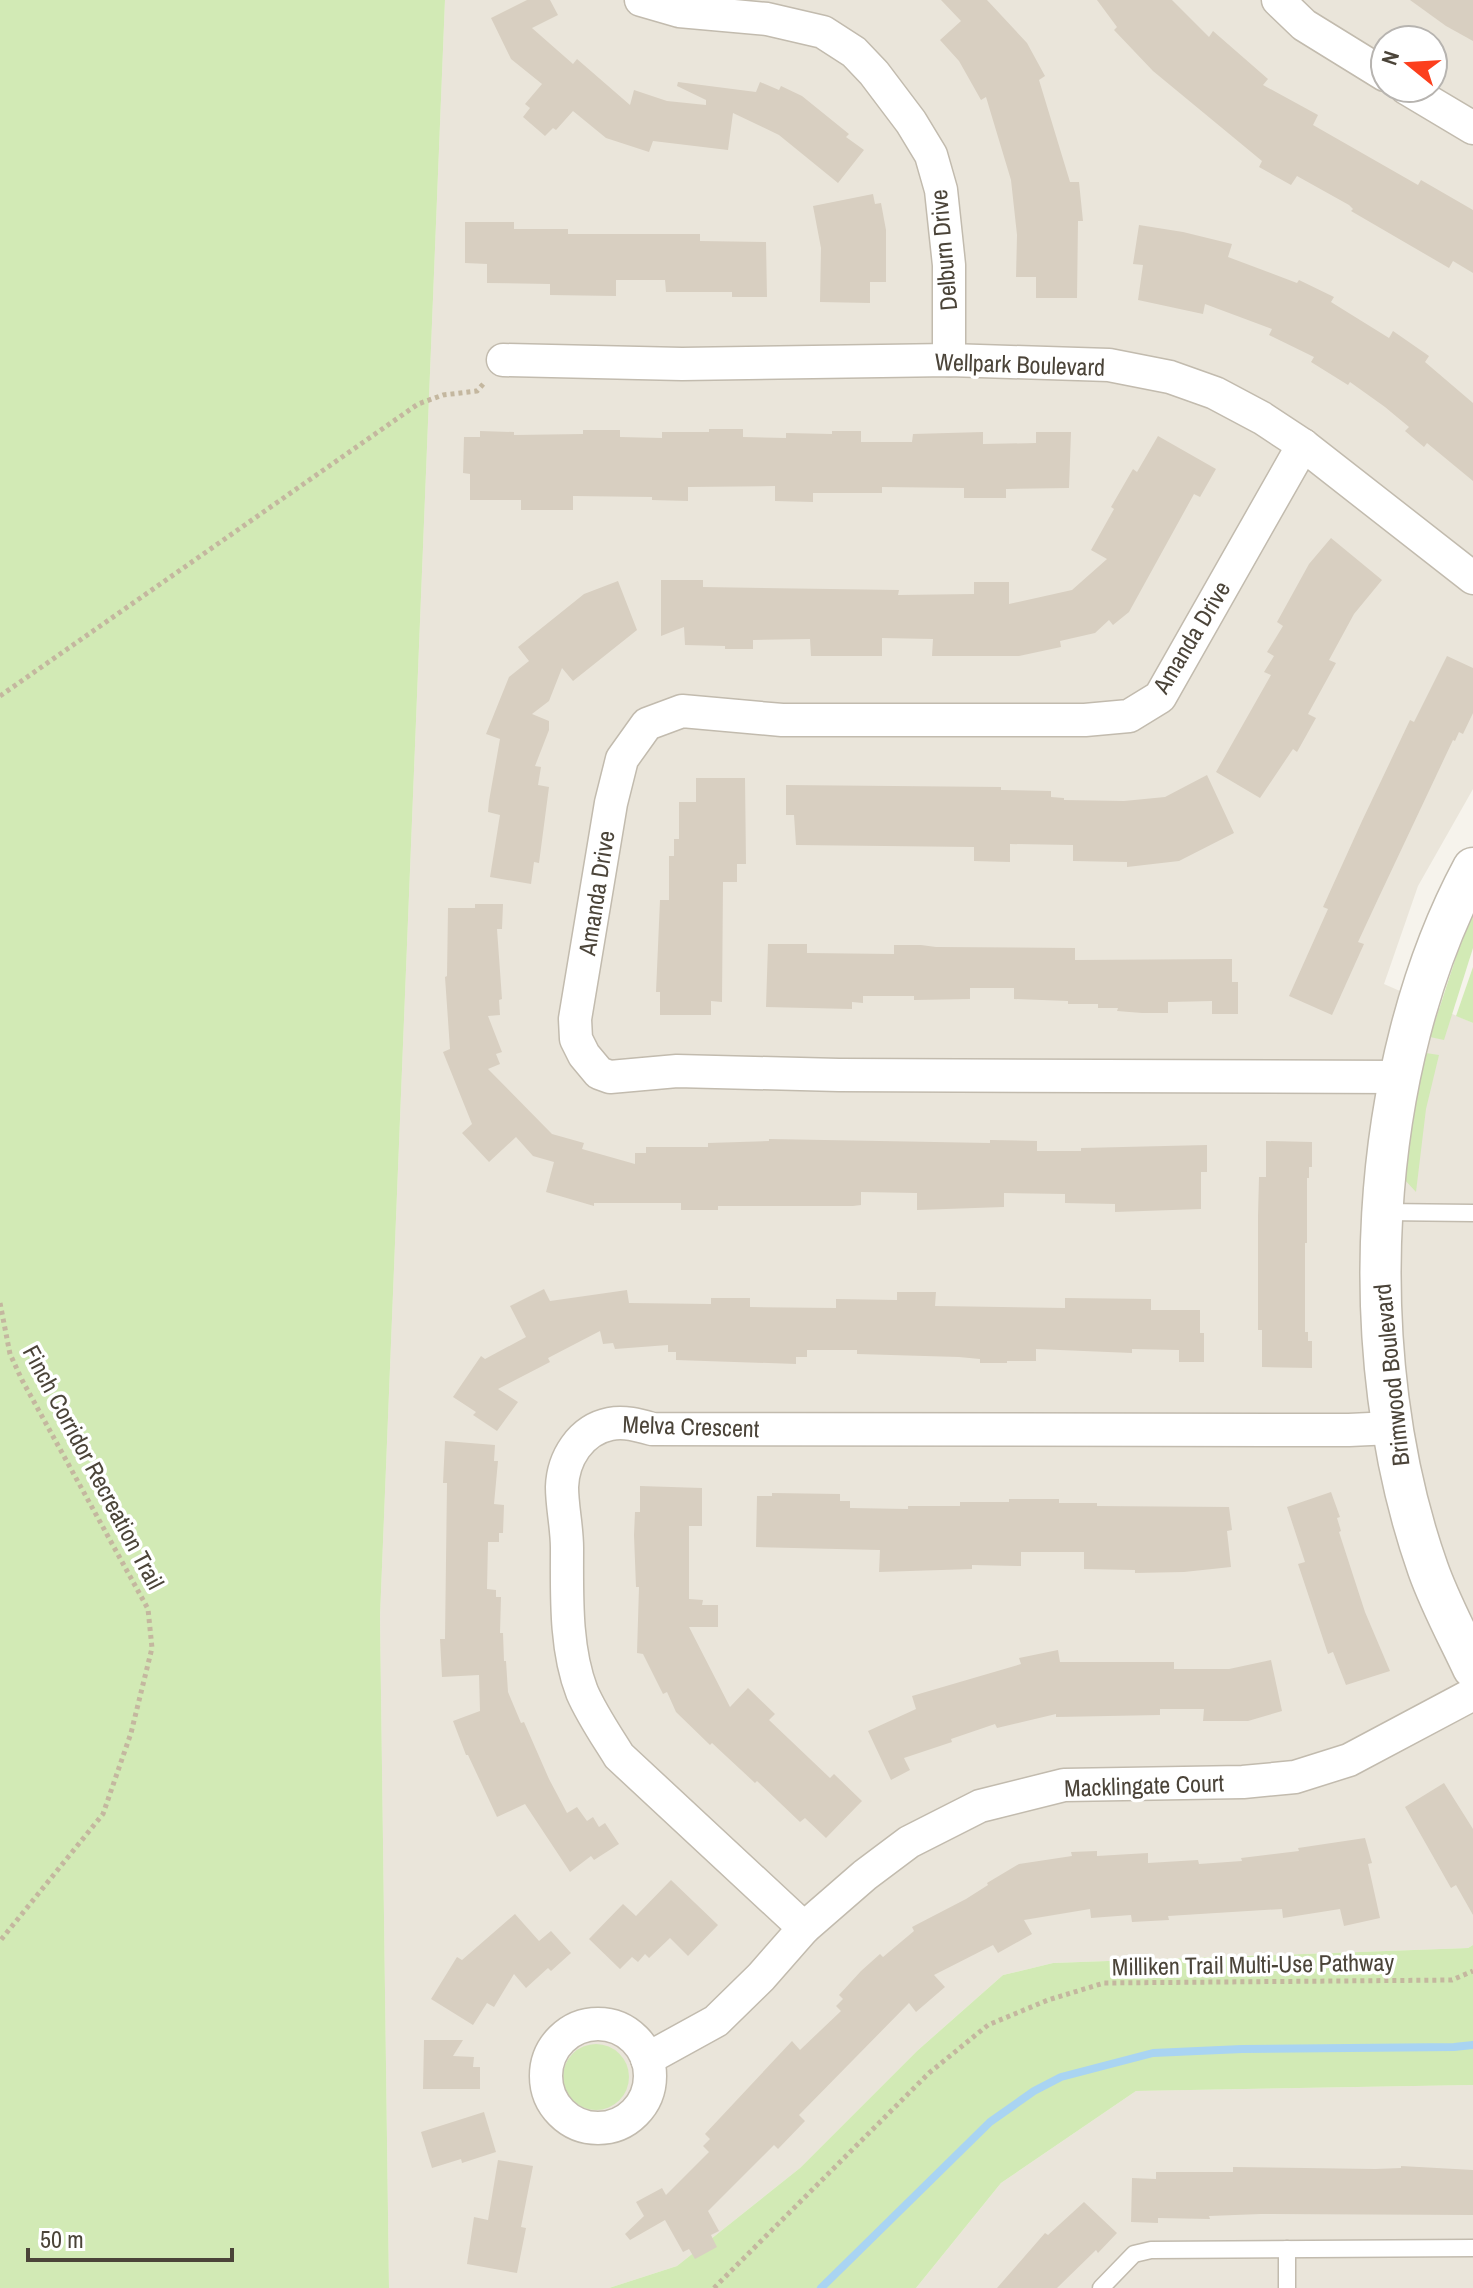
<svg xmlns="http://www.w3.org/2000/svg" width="1473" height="2288" font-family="'Archivo Narrow',sans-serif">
  <rect width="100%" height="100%" fill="#f6f3ec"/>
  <g fill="#eae5da" fill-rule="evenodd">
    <path d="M445,0h1028v789l-55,97 -34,98 89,39v922l-5,3 -415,15 -50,12 -86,76 -117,117 -123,98 -68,22h-220l-9,-671zM1385,40h48v48h-48z"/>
    <polygon points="1473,2085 1473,2288 916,2288 1001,2183 1136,2091"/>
  </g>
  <g fill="#d2eab5">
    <polygon points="0,0 445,0 380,1617 389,2288 0,2288"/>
    <polygon points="1473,913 1473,948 1444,1040 1430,1037 1457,954"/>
    <polygon points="1473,967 1473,1023 1456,1016"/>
    <polygon points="1426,1053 1439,1055 1426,1109 1416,1192 1404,1179 1415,1102"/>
    <polygon points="1473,1945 1473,2085 1136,2091 1001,2183 916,2288 609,2288 677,2266 800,2168 917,2051 1003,1975 1053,1963 1468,1948"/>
    <circle cx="596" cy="2077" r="33"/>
  </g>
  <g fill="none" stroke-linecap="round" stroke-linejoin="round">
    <polyline stroke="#a9d4f2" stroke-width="8" points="821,2288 990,2122 1034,2091 1061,2077 1153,2053 1242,2049 1454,2047 1473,2045"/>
  </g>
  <g fill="#d8cfc1">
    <polygon points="527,0 550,0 558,15 532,28 573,64 577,59 630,105 634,90 667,101 706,105 706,100 677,86 678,82 756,92 760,82 779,90 781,86 802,96 849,134 846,137 864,150 838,183 779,135 733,113 728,150 653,141 649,152 606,138 573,111 556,130 553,128 545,136 523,117 530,108 525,104 542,84 511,59 491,18"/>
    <polygon points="941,0 987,0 1027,43 1045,76 1039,80 1070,182 1079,182 1083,221 1078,221 1077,298 1036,298 1036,277 1016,277 1017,235 1011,180 986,97 981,100 959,61 940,40 961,21"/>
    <polygon points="1097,0 1172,0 1209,37 1213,31 1268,79 1263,85 1318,115 1313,125 1418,185 1421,180 1473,210 1473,273 1453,261 1449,268 1351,211 1353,209 1349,205 1297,176 1291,185 1259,167 1262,161 1153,71 1114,30 1117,27"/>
    <polygon points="1410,0 1473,0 1473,41 1446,26"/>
    <polygon points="873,194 875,204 881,203 886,230 886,282 870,282 870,303 820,302 821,248 813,206"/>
    <polygon points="465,222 514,222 514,229 568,229 568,234 700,234 700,241 766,242 767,297 732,297 732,292 666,292 665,280 616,280 616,296 550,295 550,284 487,283 487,264 465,263"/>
    <polygon points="1139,225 1183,232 1232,244 1228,257 1297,283 1299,280 1334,297 1331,302 1389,338 1393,331 1429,356 1425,362 1473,403 1473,481 1427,443 1424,447 1405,431 1409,427 1385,407 1350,382 1348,385 1311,362 1314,357 1269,335 1272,329 1205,304 1203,314 1138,300 1143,265 1133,264"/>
    <polygon points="709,429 743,429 743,437 786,438 786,433 832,434 832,431 861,431 861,442 912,442 913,434 983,432 983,444 1036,443 1036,432 1071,432 1069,488 1006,489 1006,498 964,498 964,488 882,487 882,493 813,493 813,502 775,501 775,486 688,487 688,501 652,500 652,497 573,496 573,510 521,510 521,500 470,500 470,474 463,473 464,437 480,437 480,431 514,432 514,435 583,434 583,430 620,430 620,437 662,438 662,432 709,432"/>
    <polygon points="1158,436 1216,469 1200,497 1194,494 1129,612 1113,625 1109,620 1095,633 1060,641 1061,647 1019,656 932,656 933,639 882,638 882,656 811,656 810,639 753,640 753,649 725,649 725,646 685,645 684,627 661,636 661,580 703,580 703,587 899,590 898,595 974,594 974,582 1009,582 1009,604 1072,590 1107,559 1091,550 1114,509 1111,507 1133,469 1137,472"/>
    <polygon points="1331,538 1382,580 1354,614 1329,660 1336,663 1308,714 1316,718 1297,752 1293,749 1260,798 1216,772 1271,675 1264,672 1274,656 1267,652 1283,626 1277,622 1309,564"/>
    <polygon points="618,581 637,630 573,681 562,668 549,701 532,714 549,721 549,730 535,766 541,767 538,785 549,787 539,863 534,862 531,884 490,877 500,815 488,812 489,801 500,739 486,734 509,677 529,661 518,647 584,594"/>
    <polygon points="1447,656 1473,668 1473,713 1463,734 1459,732 1455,741 1453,740 1378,899 1358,942 1364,944 1332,1015 1289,996 1328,909 1323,907 1362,821 1410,720 1414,722"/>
    <polygon points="1207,775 1234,833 1179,861 1127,867 1127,862 1073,861 1073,845 1010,844 1010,862 974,861 974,847 796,845 794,815 786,815 786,785 1001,787 1001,790 1051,791 1051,797 1064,798 1064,800 1124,801 1165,797"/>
    <polygon points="696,778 745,778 746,864 737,864 737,882 723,882 722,1002 711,1001 711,1015 660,1015 660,992 656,992 660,900 669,900 669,856 674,856 674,839 679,839 679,802 696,802"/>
    <polygon points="475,904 503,904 502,929 497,929 502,999 499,1000 500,1015 488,1016 502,1052 496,1054 500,1064 488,1069 552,1134 584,1143 582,1149 635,1164 635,1153 646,1153 646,1147 708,1147 708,1143 769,1141 769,1139 990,1143 990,1140 1037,1141 1037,1151 1081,1151 1081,1148 1207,1145 1207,1172 1201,1172 1201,1209 1115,1212 1115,1204 1065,1203 1065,1194 1004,1193 1004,1207 917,1210 917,1193 861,1192 861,1205 853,1206 718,1206 718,1210 681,1210 681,1203 594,1203 594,1206 546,1192 554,1162 533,1156 516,1137 489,1162 462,1133 472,1124 443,1052 450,1049 445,977 447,976 448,908 475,908"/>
    <polygon points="768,944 807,944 807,953 894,954 894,945 921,945 936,947 1075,948 1075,960 1232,959 1232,982 1238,982 1238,1014 1212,1014 1212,1001 1168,1002 1168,1013 1142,1013 1117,1011 1118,1008 1098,1008 1098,1004 1068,1004 1068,1001 1014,999 1014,988 970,988 970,999 914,1000 914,996 863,996 863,1003 852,1002 852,1009 766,1007"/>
    <polygon points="1266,1141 1312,1142 1312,1167 1309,1167 1309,1178 1307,1178 1307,1243 1305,1243 1305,1332 1308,1332 1308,1341 1312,1341 1312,1368 1262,1367 1262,1330 1258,1330 1258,1216 1259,1177 1266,1177"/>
    <polygon points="544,1289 550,1301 627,1290 629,1303 711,1304 711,1298 750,1298 750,1307 836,1308 836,1299 897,1300 897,1292 936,1292 935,1306 1065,1308 1065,1298 1151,1299 1151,1310 1200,1310 1200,1333 1204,1333 1204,1362 1179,1362 1179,1350 1132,1349 1132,1353 1036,1349 1036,1361 1007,1361 1007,1363 980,1363 980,1359 959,1357 857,1354 857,1350 807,1350 807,1357 796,1357 796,1364 676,1360 676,1352 668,1352 668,1345 615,1349 613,1343 603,1344 600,1331 548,1358 550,1362 498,1389 518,1402 497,1431 473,1415 476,1412 453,1397 481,1356 485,1359 526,1337 510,1306"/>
    <polygon points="445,1441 495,1445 494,1461 498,1461 494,1504 504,1505 503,1533 499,1533 499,1542 488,1542 487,1589 496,1590 496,1597 501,1597 500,1633 503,1633 504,1661 506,1661 508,1692 521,1723 524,1722 549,1779 567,1813 577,1807 587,1821 593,1817 599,1827 605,1823 619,1844 594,1860 591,1856 570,1872 525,1804 497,1817 468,1755 466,1755 453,1721 480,1711 479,1675 442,1677 440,1639 445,1639 447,1483 443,1483"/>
    <polygon points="640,1486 702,1488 702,1526 689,1526 689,1599 703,1600 702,1605 718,1605 718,1627 689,1627 730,1707 748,1688 775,1714 769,1720 830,1778 834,1774 862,1801 826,1838 805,1818 800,1822 757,1781 755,1783 712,1743 710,1745 676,1712 667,1692 663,1694 643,1654 637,1653 639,1587 636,1587 634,1535 635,1512 640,1512"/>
    <polygon points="1331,1492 1340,1517 1337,1518 1341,1531 1339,1532 1365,1612 1390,1671 1346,1685 1333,1652 1328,1654 1298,1564 1305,1562 1287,1507"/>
    <polygon points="772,1493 840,1494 840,1501 850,1501 850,1508 908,1509 908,1506 960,1506 960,1502 1009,1502 1009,1499 1059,1499 1059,1503 1097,1503 1097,1506 1229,1507 1232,1530 1227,1531 1231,1567 1184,1572 1135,1573 1135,1570 1084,1569 1084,1552 1021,1552 1021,1566 972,1565 972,1569 879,1572 880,1550 756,1547 757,1496 772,1496"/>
    <polygon points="1058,1650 1060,1662 1174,1662 1174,1669 1229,1669 1271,1660 1282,1711 1248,1721 1203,1721 1204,1709 1160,1709 1160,1715 1056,1717 1056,1714 997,1728 995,1724 951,1739 952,1742 904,1758 910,1770 891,1780 868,1731 916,1709 912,1696 1021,1664 1019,1658"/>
    <polygon points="1444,1783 1473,1829 1473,1915 1456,1885 1451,1888 1405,1807"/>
    <polygon points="1365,1838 1372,1863 1368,1864 1380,1918 1344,1926 1340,1909 1283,1918 1282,1909 1168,1916 1169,1920 1132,1922 1131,1915 1091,1918 1090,1909 1024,1920 1032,1934 998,1953 993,1945 934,1975 945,1987 916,2012 909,2003 799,2115 805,2121 778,2149 774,2145 708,2211 719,2231 711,2235 717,2247 695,2259 689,2249 683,2252 665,2220 630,2240 625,2234 644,2216 636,2202 662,2188 666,2195 709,2152 703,2146 710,2139 705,2134 792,2041 800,2050 841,2011 836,2006 843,1999 839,1995 861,1971 880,1954 883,1957 914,1931 912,1927 966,1899 988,1885 987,1883 1019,1864 1072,1856 1071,1852 1097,1851 1097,1856 1148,1853 1148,1863 1198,1860 1199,1864 1242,1861 1241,1858 1299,1851 1298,1848"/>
    <polygon points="671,1880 718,1925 688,1956 670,1938 649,1958 645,1954 638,1962 632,1957 620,1969 589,1939 623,1904 636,1916"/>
    <polygon points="515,1914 539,1941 551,1931 571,1953 551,1971 548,1968 526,1988 514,1974 494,2007 487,2003 473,2025 431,1999 457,1957 462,1960"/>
    <polygon points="424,2040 463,2040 453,2056 474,2057 473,2067 480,2067 480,2089 423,2089"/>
    <polygon points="484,2112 496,2152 462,2163 461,2159 432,2168 421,2132"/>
    <polygon points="498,2160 533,2166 521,2227 526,2228 517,2273 467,2264 474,2217 488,2220"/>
    <polygon points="1401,2166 1473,2170 1473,2215 1261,2214 1209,2216 1210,2219 1158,2218 1158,2223 1131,2222 1132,2178 1156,2179 1156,2172 1233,2172 1233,2167 1375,2169 1401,2168"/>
    <polygon points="1084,2202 1117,2233 1098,2253 1096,2250 1057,2288 997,2288 1045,2233 1048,2235"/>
  </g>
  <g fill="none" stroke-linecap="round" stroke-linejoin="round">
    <defs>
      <g id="service">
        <polyline points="1383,1212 1473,1213"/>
        <polyline points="1101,2288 1134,2254 1151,2250 1473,2248"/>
        <polyline points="1287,2288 1287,2249"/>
      </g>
      <g id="minor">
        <polyline points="641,0 679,11 767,19 823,32 854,52 874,73 911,122 931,155 941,190 949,265 949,360"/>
        <polyline points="1278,0 1304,25 1385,75"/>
        <polyline points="1406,88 1473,128"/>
        <polyline points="503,360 682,364 949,360 1109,365 1170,377 1215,393 1262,418 1303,445 1473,578"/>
        <polyline points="1303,445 1160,697 1129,716 1085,720 782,720 682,711 647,724 622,759 611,803 575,1019 576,1039 584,1055 599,1073 610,1077 677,1071 839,1075 1400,1077"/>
        <path d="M804,1928l-185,-172c-13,-21 -27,-41 -37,-64 -17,-44 -15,-97 -15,-144 0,-21 -5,-41 -5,-61 1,-28 18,-57 48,-63 14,-3 28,1 42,5l697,1 43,-2"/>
        <circle cx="598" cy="2076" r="52"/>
        <polyline points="647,2059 716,2021 761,1977 804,1928 865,1875 909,1842 980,1806 1064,1785 1243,1782 1295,1777 1349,1760 1473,1694"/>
      </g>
      <path id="tertiary" d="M1473,868c-107,199 -120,489 -45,701 12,34 30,67 45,99"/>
    </defs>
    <use href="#service" stroke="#c2bbae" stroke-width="19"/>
    <use href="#minor" stroke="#c2bbae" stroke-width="35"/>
    <use href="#tertiary" stroke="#c2bbae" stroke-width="43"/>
    <g stroke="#c4b79f" stroke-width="5" stroke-dasharray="4 4" stroke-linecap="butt">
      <polyline points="0,696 418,404 443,395 477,391 485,382"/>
      <polyline points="0,1303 10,1354 22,1380 148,1609 152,1648 131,1733 103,1814 0,1941"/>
      <polyline points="714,2288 929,2073 988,2025 1048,2000 1104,1983 1452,1980 1473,1971"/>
    </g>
    <use href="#service" stroke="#fff" stroke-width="16"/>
    <use href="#minor" stroke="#fff" stroke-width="32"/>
    <use href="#tertiary" stroke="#fff" stroke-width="40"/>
  </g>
  <g text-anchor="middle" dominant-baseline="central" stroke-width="7" stroke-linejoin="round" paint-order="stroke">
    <g font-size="24" fill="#4b4439" stroke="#fff">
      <text transform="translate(943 250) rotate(-95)">Delburn Drive</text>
      <text transform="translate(1020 364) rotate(2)">Wellpark Boulevard</text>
      <text transform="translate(1191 637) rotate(-59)">Amanda Drive</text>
      <text transform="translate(596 893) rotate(-81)">Amanda Drive</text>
      <text transform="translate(1391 1375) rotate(-96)">Brimwood Boulevard</text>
      <text transform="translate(691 1426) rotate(2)">Melva Crescent</text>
      <text transform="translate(94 1467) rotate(62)">Finch Corridor Recreation Trail</text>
      <text transform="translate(1144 1785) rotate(-2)">Macklingate Court</text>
      <text transform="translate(1253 1964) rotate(-1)">Milliken Trail Multi-Use Pathway</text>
    </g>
  </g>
  <g transform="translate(1409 64) rotate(288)"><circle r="38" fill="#ffffff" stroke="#b7b4b0" stroke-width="2"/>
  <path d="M0-6L14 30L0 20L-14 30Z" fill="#fc3f1d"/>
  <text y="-12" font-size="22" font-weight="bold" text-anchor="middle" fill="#4b4439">N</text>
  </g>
  <path d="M28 2248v12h204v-12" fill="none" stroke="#4b4439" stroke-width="4"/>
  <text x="40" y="2248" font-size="24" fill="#4b4439" stroke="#ffffff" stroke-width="6" paint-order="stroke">50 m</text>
</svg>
